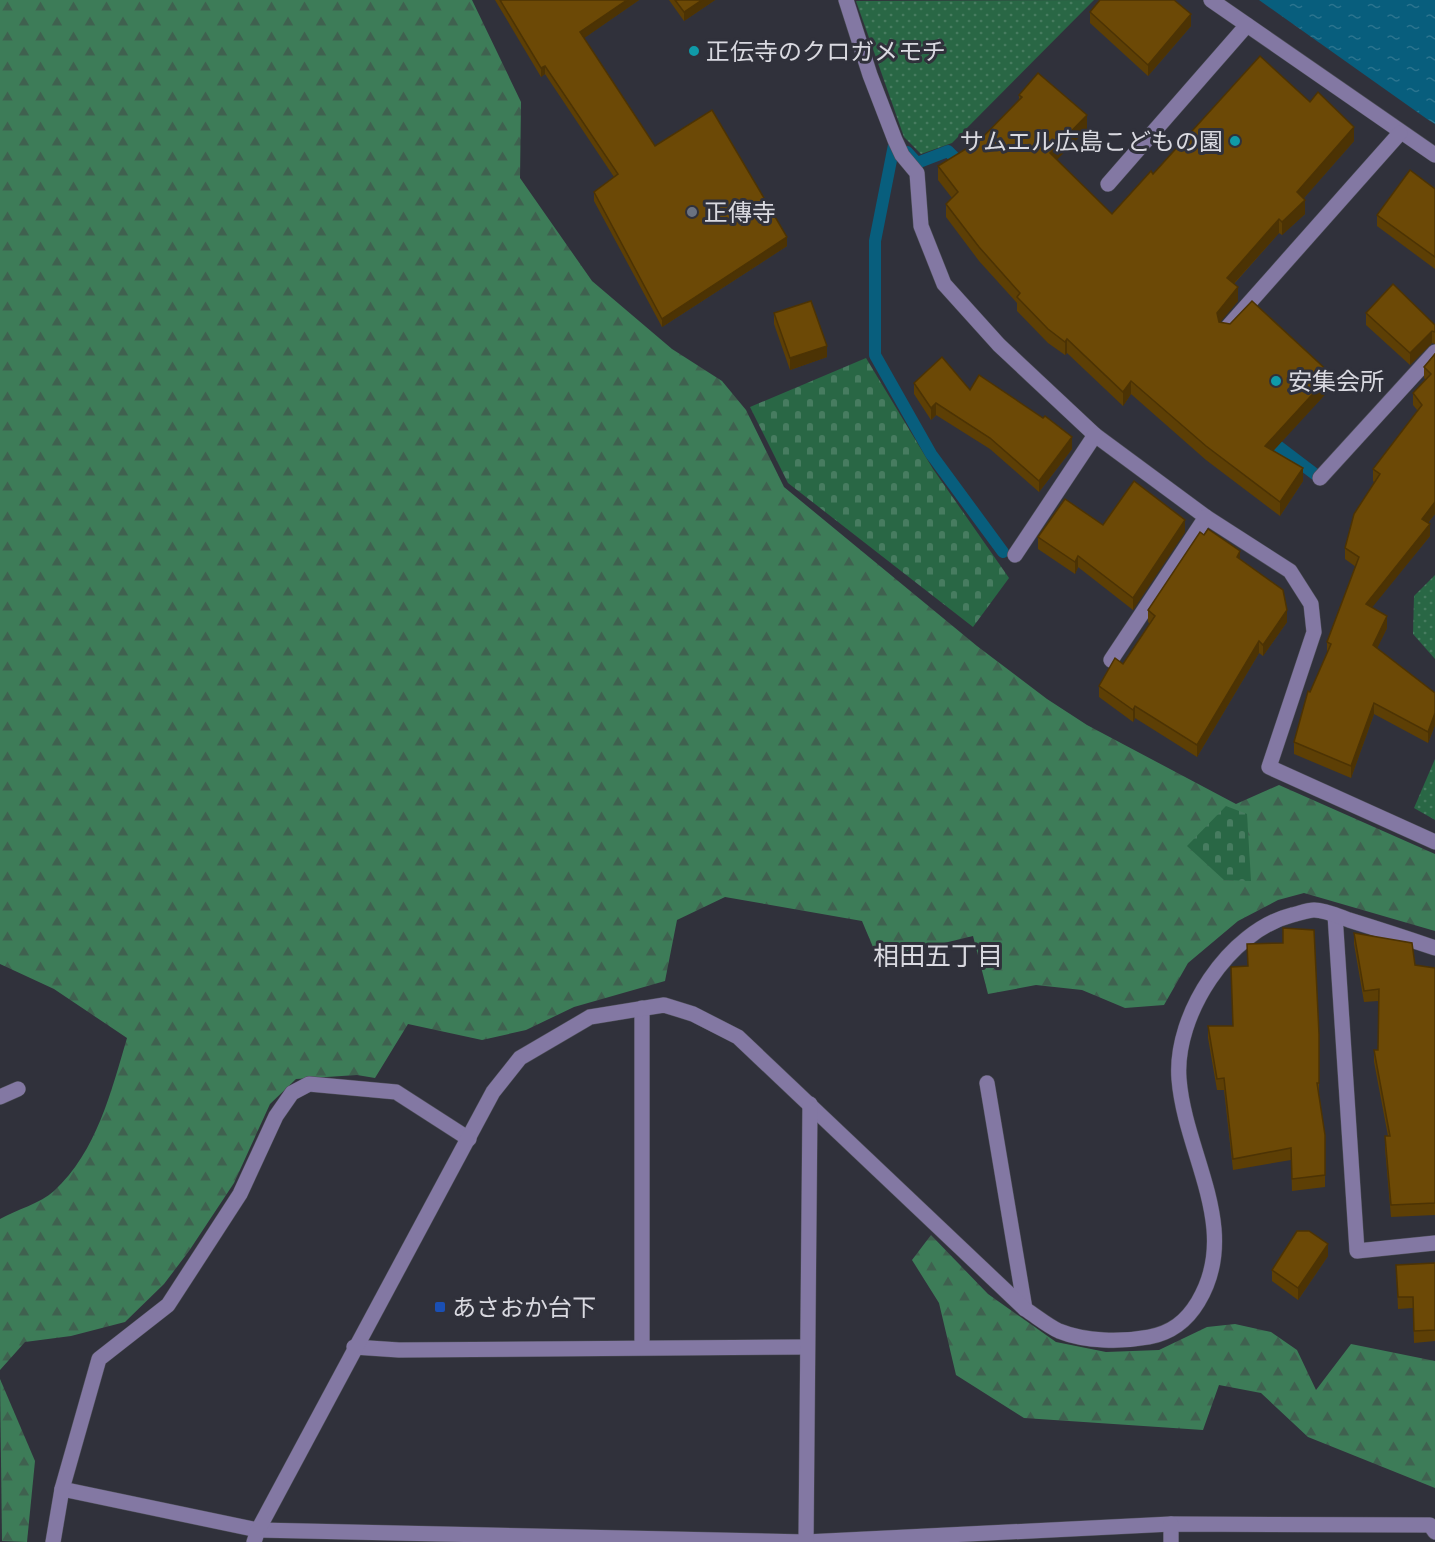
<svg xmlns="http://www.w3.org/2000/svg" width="1435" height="1542" font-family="'Zilla Slab','Noto Sans JP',serif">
  <defs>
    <pattern id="green-dots" width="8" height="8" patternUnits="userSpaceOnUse" patternTransform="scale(1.5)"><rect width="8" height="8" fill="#296745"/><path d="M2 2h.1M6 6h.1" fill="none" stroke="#477c60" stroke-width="1.8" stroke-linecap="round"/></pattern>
    <pattern id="forest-firs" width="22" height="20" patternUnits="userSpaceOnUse" patternTransform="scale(1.5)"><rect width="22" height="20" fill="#3d7c58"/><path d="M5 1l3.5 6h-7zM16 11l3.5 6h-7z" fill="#3f614f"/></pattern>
    <pattern id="cemetery-stones" width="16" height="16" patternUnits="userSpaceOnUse" patternTransform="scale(1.5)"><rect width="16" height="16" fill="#296745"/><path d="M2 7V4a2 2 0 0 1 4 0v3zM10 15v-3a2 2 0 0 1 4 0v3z" fill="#477c60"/></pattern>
    <pattern id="water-ripples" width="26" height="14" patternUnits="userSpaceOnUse" patternTransform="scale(1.5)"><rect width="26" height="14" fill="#085e7d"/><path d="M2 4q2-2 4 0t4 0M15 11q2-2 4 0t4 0" fill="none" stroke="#2b748f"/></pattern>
  </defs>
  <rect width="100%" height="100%" fill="#30313b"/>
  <g fill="url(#green-dots)">
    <polygon points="1094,0 952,143 921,154 904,137 856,1"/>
    <polygon points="1435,575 1435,659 1413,634 1414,596"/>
    <polygon points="1435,759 1435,820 1414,808"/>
  </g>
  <g fill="url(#forest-firs)">
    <path d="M0,0h472l49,102 -1,76 72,103 80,68 50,32 24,29 38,77 193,159 70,53 40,26 149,79 43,-19 156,69v77l-131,-38 -26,7 -40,21 -50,42 -24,42 -39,3 -43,-18 -46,-5 -48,9 -15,-58 -95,23 -16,-38 -137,-24 -48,23 -12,61 -91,26 -48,23 -44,10 -74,-16 -33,54 -18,-3 -61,4 -26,25 -36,79 -45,68 -25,33 -39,38 -54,14 -46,6 -25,28v-151c16,-9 41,-16 54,-28 43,-40 57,-99 73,-153l-73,-49 -54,-25z"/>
    <polygon points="931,1235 988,1294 1056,1342 1106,1352 1159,1350 1207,1327 1235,1324 1271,1332 1297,1350 1316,1390 1351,1344 1435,1361 1435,1488 1308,1437 1261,1393 1219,1385 1203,1430 1024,1418 956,1375 939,1303 912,1260"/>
    <polygon points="0,1379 35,1461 27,1542 2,1541"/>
  </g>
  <g fill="url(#cemetery-stones)">
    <polygon points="866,358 933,469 1009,578 973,627 788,483 750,407"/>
    <polygon points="1226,806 1247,814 1251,881 1224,880 1187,846"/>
  </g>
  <polygon fill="url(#water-ripples)" points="1259,0 1435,0 1435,124 1427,119"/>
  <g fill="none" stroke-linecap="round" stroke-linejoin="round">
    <g stroke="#085e7d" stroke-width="12">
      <polyline points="895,140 875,241 875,355 931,454 1003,552"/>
      <polyline points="907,152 917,163 948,151 965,168"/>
      <polyline points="1266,437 1320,478"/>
    </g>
    <defs>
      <g id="minor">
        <polyline points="846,0 870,75 895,140 902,155 917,173 921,226 944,284 999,345 1095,435 1206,517 1290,571 1311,604 1314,632 1269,767 1435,842"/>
        <polyline points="1211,0 1435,155"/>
        <polyline points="1108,184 1247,25"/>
        <polyline points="1226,329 1400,133"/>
        <polyline points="1320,478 1435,352"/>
        <polyline points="1015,555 1095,435"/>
        <polyline points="1111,660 1206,517"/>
        <polyline points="1335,915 1357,1251 1435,1243"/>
        <polyline points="642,1008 642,1347"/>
        <polyline points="987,1083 1025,1309"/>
        <polyline points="0,1097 18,1089"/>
        <polyline points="354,1347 399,1350 806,1347"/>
        <polyline points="62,1489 258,1530 806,1542 1171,1524 1430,1525 1435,1532"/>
        <polyline points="53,1542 62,1489 99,1359 168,1305 240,1194 276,1116 292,1093 309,1084 396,1092 469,1139"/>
        <path d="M254,1542l4,-12 235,-438 27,-34 70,-41 74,-12 29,9 45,23 287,272c11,7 23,17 34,22 27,11 63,11 90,6 22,-4 37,-15 49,-35 44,-73 -13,-147 -19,-223 -5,-64 50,-148 113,-164 6,-1 15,-5 22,-5 11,0 24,6 35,10 29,9 57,18 86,28"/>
        <polyline points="806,1542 810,1104"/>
        <polyline points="1171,1542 1171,1524"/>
      </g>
    </defs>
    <use href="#minor" stroke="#4e4f59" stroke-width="16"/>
    <use href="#minor" stroke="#8378a3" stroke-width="15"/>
  </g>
  <g fill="#5d3f05">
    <polygon points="495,0 639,0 584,38 655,146 787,246 662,327 594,201 594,192 614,177 545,74 541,77"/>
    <polygon points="669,0 715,0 684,21"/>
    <polygon points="1090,12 1191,26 1148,76 1090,23"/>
    <polygon points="1019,95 1087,129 1056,160 1112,214 1153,174 1310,102 1354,141 1303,199 1305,214 1282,235 1279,233 1234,284 1238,301 1220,322 1331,388 1273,451 1303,481 1280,516 1206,460 1131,394 1123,406 1067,353 1065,355 1048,343 1017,311 1017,303 979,261 946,217 946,204 952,198 938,180 938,166 979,141 1019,100"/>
    <polygon points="1435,189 1435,269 1377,226 1377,215"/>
    <polygon points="774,313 827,357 790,370 774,324"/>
    <polygon points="1366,313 1435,325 1435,344 1432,343 1410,365 1366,325"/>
    <polygon points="1435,353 1435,514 1428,523 1430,536 1372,607 1387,628 1377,648 1435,693 1435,725 1428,743 1374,714 1351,778 1294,754 1294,742 1310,692 1327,654 1327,642 1356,567 1345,559 1345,548 1374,482 1373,481 1373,469 1418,411 1413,405 1413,393 1426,380 1424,378 1424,367"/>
    <polygon points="914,383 970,390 1072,449 1039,492 990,449 936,415 931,420 914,394"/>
    <polygon points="1103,525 1185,532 1133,610 1078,567 1075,574 1038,549 1038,537"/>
    <polygon points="1240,560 1287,622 1263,656 1259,653 1197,757 1135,718 1133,722 1099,697 1099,686 1123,664 1150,624 1148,622 1148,610"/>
    <polygon points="1354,933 1415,965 1435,968 1435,1215 1391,1217 1385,1148 1385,1136 1388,1136 1374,1062 1374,1050 1378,1050 1378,1001 1364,1002 1354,944"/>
    <polygon points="1208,1026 1319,1083 1319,1095 1325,1135 1325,1187 1292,1191 1291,1160 1233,1170 1224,1090 1217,1090 1208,1038"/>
    <polygon points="1328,1256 1298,1300 1272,1281 1272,1270"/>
    <polygon points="1435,1263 1435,1341 1414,1343 1413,1308 1398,1309 1396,1265"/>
  </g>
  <g fill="#4c3304">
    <polygon points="627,0 639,0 580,41 580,32"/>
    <polygon points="702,0 715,0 684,21 684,12"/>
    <polygon points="1191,14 1191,26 1148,76 1148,65"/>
    <polygon points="545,66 545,74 541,77 541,68"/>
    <polygon points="1087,115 1087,129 1050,167 1050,153"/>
    <polygon points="1354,127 1354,141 1297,206 1297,192"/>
    <polygon points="1305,200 1305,214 1282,235 1282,222"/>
    <polygon points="1279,219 1279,233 1227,291 1227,278"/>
    <polygon points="787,237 787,246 662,327 662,319"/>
    <polygon points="1238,287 1238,301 1217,326 1217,313"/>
    <polygon points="1432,331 1432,343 1410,365 1410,353"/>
    <polygon points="1067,339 1067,353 1065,355 1065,342"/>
    <polygon points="827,346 827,357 790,370 790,358"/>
    <polygon points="1331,374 1331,388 1265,460 1265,446"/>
    <polygon points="1131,381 1131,394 1123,406 1123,392"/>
    <polygon points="936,403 936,415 931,420 931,408"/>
    <polygon points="1072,437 1072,449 1039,492 1039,481"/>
    <polygon points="1303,468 1303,481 1280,516 1280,502"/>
    <polygon points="1435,502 1435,514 1422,530 1422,519"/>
    <polygon points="1185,520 1185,532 1133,610 1133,598"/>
    <polygon points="1430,524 1430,536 1366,615 1366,604"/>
    <polygon points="1240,551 1240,563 1237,557"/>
    <polygon points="1078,556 1078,567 1075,574 1075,562"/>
    <polygon points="1287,610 1287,622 1263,656 1263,645"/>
    <polygon points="1387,616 1387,628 1373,657 1373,645"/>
    <polygon points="1259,641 1259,653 1197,757 1197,745"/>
    <polygon points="1374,703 1374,714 1351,778 1351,766"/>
    <polygon points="1135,706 1135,718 1133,722 1133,710"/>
    <polygon points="1435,713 1435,725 1428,743 1428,732"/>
    <polygon points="1328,1244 1328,1256 1298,1300 1298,1288"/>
  </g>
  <g fill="#6c4906" stroke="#4c3304" stroke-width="1.5">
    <polygon points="500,0 627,0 580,32 655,146 712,110 787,237 662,319 594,192 618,174 545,66 541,68"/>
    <polygon points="675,0 702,0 684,12"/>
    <polygon points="1100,0 1174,0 1191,14 1148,65 1090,12"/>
    <polygon points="1260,56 1310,102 1318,92 1354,127 1297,192 1305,200 1282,222 1279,219 1227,278 1238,287 1217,313 1219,322 1230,324 1252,301 1331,374 1265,446 1303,468 1280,502 1206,446 1131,381 1123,392 1067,339 1065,342 1048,329 1017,297 1020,293 979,247 946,204 958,192 938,166 979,141 1022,97 1019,95 1038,73 1087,115 1050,153 1112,214 1151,171 1153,174"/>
    <polygon points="1410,170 1435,189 1435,257 1377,215"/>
    <polygon points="1393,284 1435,325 1435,332 1432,331 1410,353 1366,313"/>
    <polygon points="811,301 827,346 790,358 774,313"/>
    <polygon points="1435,354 1435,502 1422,519 1430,524 1366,604 1387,616 1373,645 1435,693 1435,713 1428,732 1374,703 1351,766 1294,742 1308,691 1310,692 1331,644 1327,642 1359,557 1345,548 1354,514 1380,474 1373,469 1422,405 1413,393 1431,374 1424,367"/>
    <polygon points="942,357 970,390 979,375 1043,418 1045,416 1072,437 1039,481 990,438 936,403 931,408 914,383"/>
    <polygon points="1134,481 1185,520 1133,598 1078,556 1075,562 1038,537 1065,499 1103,525"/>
    <polygon points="1208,529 1240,551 1237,557 1283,590 1287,610 1263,645 1259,641 1197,745 1135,706 1133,710 1099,686 1115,658 1123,664 1155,616 1148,610 1200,532 1204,535"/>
    <polygon points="1283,928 1314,930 1319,1034 1319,1083 1317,1083 1325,1135 1325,1175 1292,1179 1291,1148 1233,1159 1224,1078 1217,1079 1208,1026 1233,1026 1231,967 1248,966 1247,944 1283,943"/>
    <polygon points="1354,933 1412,943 1415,965 1435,968 1435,1203 1391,1205 1385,1136 1390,1136 1374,1050 1378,1050 1379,989 1364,991"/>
    <polygon points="1297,1231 1309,1231 1328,1244 1298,1288 1272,1270"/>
    <polygon points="1435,1263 1435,1330 1414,1331 1413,1297 1398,1297 1396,1265"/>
  </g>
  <g fill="#0f9aa8" stroke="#30313b" stroke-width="2">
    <circle cx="694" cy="51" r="6"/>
    <circle cx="1235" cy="141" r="6"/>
    <circle cx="1276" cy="381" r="6"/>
  </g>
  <circle fill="#6b7280" stroke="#30313b" stroke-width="2" cx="692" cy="212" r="6"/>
  <rect fill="#1a4fb4" stroke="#30313b" stroke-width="2" x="434" y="1301" width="12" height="12" rx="3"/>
  <g text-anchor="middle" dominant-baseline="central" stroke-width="6" stroke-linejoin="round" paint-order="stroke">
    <g font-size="24" fill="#d9d9e0" stroke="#30313b" text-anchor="start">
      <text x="706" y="51">正伝寺のクロガメモチ</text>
      <text x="1223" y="141" text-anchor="end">サムエル広島こどもの園</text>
      <text x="704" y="212">正傳寺</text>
      <text x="1288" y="381">安集会所</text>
      <text x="452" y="1307">あさおか台下</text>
    </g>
    <g font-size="26" fill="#d9d9e0" stroke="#30313b">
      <text x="938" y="956">相田五丁目</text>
    </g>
  </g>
</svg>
